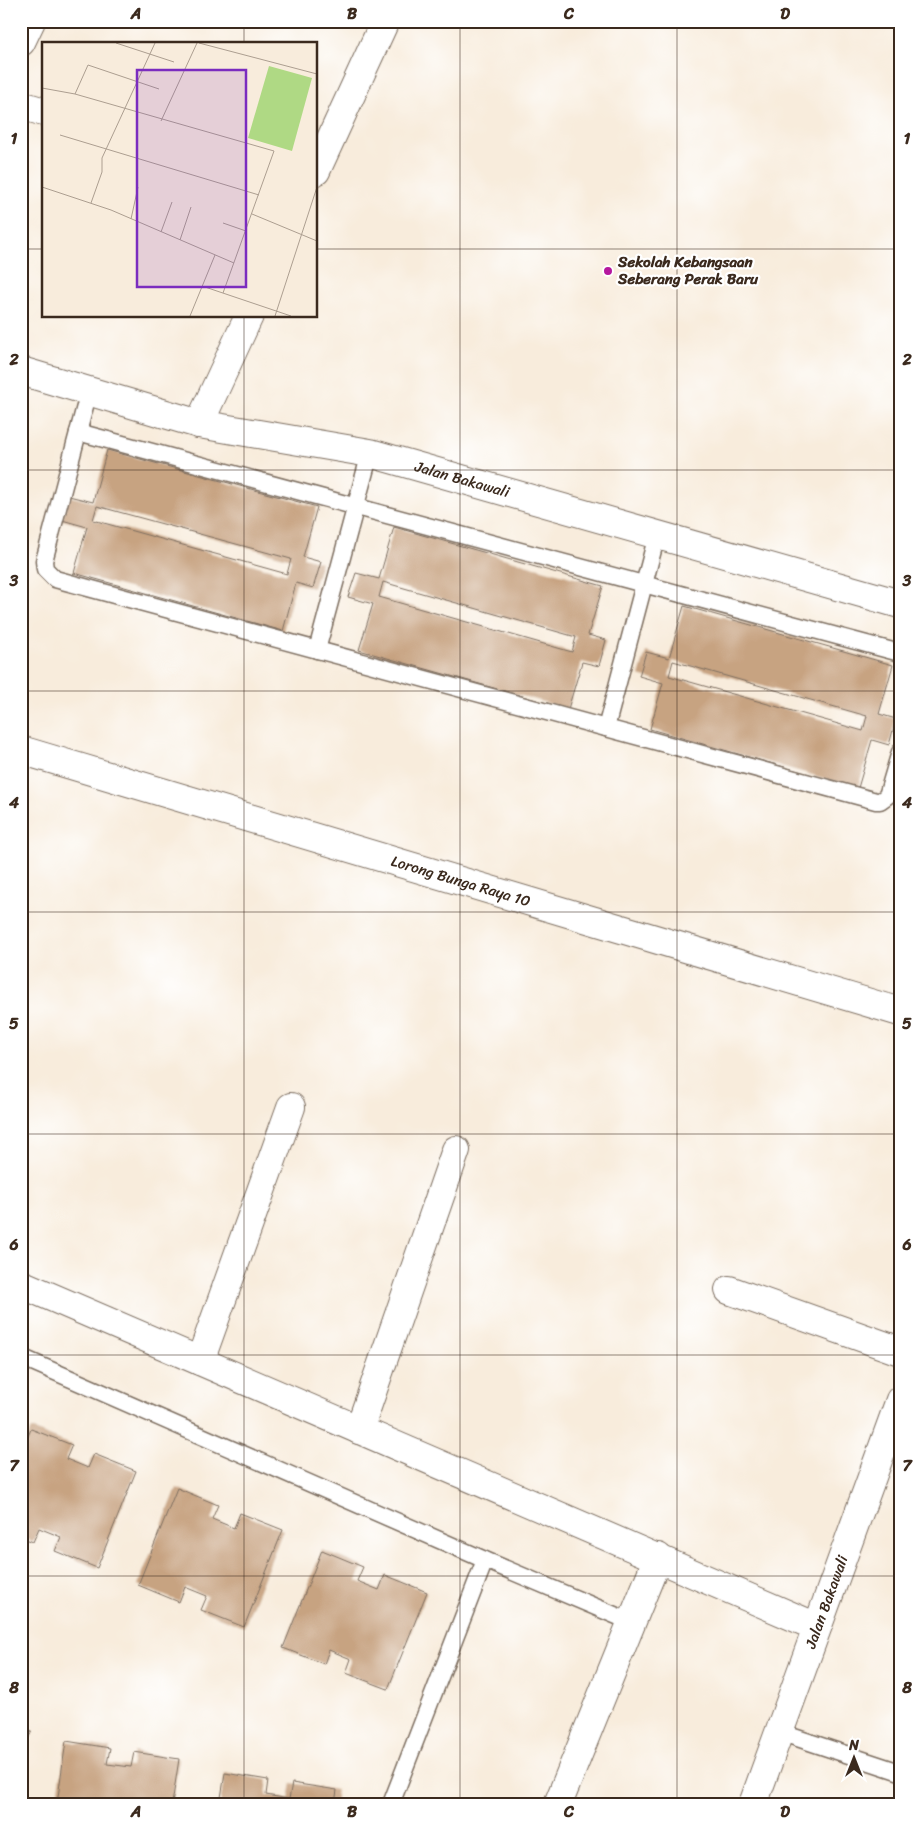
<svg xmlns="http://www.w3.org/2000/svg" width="921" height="1825" font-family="Sriracha,sans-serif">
  <rect width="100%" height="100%" fill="#fff"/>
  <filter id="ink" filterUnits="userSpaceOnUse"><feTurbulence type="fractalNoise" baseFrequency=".02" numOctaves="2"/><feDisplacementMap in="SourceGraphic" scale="10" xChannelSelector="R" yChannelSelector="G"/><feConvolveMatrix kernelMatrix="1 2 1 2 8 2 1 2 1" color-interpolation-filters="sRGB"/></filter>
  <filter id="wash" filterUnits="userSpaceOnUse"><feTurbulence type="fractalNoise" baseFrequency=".0096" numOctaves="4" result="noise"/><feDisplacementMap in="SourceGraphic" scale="20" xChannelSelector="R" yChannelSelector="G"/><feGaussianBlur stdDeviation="1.12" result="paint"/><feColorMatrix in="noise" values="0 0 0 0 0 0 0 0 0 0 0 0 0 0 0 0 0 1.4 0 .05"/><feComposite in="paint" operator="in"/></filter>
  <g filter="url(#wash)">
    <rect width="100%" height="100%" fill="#f8ecdc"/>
    <g id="blocks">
      <g fill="#c7a381" fill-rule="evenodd">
        <path d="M107,450l210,57 -14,50 18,5 -8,26 -17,-5 -13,48 -209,-58 13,-46 -25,-7 7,-24 24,6zM97,506l194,53 -4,15 -194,-54z"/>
        <path d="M394,527l209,59 -15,49 18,5 -7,26 -17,-4 -14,47 -209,-59 14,-46 -25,-7 8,-24 23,6zM383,582l193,55 -4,15 -193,-55z"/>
        <path d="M684,606l209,59 -14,49 17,5 -7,26 -17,-5 -14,48 -208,-59 13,-46 -24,-7 7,-24 23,6zM673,661l194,55 -4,15 -194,-55z"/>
        <polygon points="31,1429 72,1445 66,1459 88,1468 94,1454 136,1471 97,1568 55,1551 61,1537 39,1528 33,1542 21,1537 21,1453"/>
        <polygon points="177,1488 218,1505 212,1519 234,1528 240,1513 283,1530 244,1627 201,1610 207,1596 185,1587 179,1602 138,1585"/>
        <polygon points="322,1550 363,1567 357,1581 379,1590 385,1575 427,1592 388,1689 346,1673 351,1659 329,1650 324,1664 283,1648"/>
        <polygon points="21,1726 32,1731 21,1753"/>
        <polygon points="66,1741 110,1748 107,1764 131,1767 134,1752 179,1759 172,1804 57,1804"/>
        <polygon points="225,1773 268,1780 266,1795 289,1799 292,1783 337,1790 335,1804 220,1804"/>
      </g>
    </g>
  </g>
  <g filter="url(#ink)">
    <use href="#blocks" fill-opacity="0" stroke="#7d6e60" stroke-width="1"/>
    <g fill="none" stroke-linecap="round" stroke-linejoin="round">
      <defs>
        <g id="service">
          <polyline points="89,391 44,561 45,569 55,579 876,801 880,801 887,796 900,752"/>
          <polyline points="78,432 900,653"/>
          <polyline points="317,650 370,453"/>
          <polyline points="606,728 657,535"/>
          <polyline points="21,1357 485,1560 631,1622"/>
          <polyline points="779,1732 900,1772"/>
          <polyline points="391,1804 485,1560"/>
        </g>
        <g id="minor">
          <polyline points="21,105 44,112"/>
          <polyline points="316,171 385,21"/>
          <path id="s1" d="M21,371l178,53 171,29 530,151"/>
          <polyline points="199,424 249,316"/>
          <path id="s2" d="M21,750l879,262"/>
          <polyline points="21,1284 817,1627"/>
          <polyline points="729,1290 900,1351"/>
          <polyline points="200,1361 291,1107"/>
          <polyline points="359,1430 456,1150"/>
          <polyline points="558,1804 658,1557"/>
          <path id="s3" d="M753,1804l147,-404"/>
        </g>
        <polyline id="tertiary" points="21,42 31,21"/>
      </defs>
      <use href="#service" stroke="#7d6e60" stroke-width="19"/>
      <use href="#minor" stroke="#7d6e60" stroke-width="30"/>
      <use href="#tertiary" stroke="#7d6e60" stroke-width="30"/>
      <use href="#service" stroke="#fff" stroke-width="16"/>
      <use href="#minor" stroke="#fff" stroke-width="28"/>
      <use href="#tertiary" stroke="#fff" stroke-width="28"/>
    </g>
  </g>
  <path fill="none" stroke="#3b2a1e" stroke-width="1" stroke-opacity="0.55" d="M244,21v23M460,21v1783M677,21v1783M21,249h23M316,249h584M244,316v1488M21,470h879M21,691h879M21,912h879M21,1134h879M21,1355h879M21,1576h879"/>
  <circle fill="#b5179e" stroke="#fff" stroke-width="2" cx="608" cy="271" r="5"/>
  <g text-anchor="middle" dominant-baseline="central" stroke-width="4.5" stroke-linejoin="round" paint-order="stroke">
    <g font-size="15" font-weight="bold" fill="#3b2a1e" stroke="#fff" text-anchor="start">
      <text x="618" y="262">Sekolah Kebangsaan<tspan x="618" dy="17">Seberang Perak Baru</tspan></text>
    </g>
    <g font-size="15" fill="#3b2a1e" stroke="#fff">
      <text stroke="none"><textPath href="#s1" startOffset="455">Jalan Bakawali</textPath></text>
      <text stroke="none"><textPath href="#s2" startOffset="459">Lorong Bunga Raya 10</textPath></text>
      <text stroke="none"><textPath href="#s3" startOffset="215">Jalan Bakawali</textPath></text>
    </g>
  </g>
  <g transform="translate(42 42)">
    <rect width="275" height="275" fill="#f8ecdc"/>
    <path d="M227,24l43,12 -20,73 -44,-13z" fill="#afd984"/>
    <path fill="none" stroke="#ac9e90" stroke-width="1" d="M74,1l58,19M157,1l118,31M0,46l33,6 199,57 -51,142M33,52l13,-29 71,24M119,79l36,-78M18,93l199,60M0,145l69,23 123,53M49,161l11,-31v-14l53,-115M210,172l65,27M89,177l7,-32M181,181l23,8M119,190l11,-30M138,198l11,-33M160,244l89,30M148,274l25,-61M233,274l42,-129"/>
    <path fill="#7b2cbf" fill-opacity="0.15" stroke="#7b2cbf" stroke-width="2.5" d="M95,28h109v217h-109z"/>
    <rect width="275" height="275" fill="none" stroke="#3b2a1e" stroke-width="2.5"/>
  </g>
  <rect width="921" height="1825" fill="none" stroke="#fff" stroke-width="55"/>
  <g transform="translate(854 1758)" stroke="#ffffff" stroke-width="4" paint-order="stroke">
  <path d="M0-4L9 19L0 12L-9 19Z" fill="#3b2a1e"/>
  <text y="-8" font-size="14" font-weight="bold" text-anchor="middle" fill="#3b2a1e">N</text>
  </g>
  <rect x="28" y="28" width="866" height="1770" fill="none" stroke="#3b2a1e" stroke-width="2"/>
  <g font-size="16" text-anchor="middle" font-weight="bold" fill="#3b2a1e">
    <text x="136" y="19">A</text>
    <text x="352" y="19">B</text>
    <text x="569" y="19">C</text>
    <text x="785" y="19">D</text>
    <text x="14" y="144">1</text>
    <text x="907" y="144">1</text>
    <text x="14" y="365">2</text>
    <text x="907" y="365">2</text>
    <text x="14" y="586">3</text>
    <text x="907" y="586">3</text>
    <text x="14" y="808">4</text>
    <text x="907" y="808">4</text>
    <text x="14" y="1029">5</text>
    <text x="907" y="1029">5</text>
    <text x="14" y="1250">6</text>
    <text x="907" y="1250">6</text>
    <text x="14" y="1471">7</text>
    <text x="907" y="1471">7</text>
    <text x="14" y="1693">8</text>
    <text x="907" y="1693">8</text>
    <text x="136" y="1817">A</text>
    <text x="352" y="1817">B</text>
    <text x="569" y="1817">C</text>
    <text x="785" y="1817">D</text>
  </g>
</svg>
